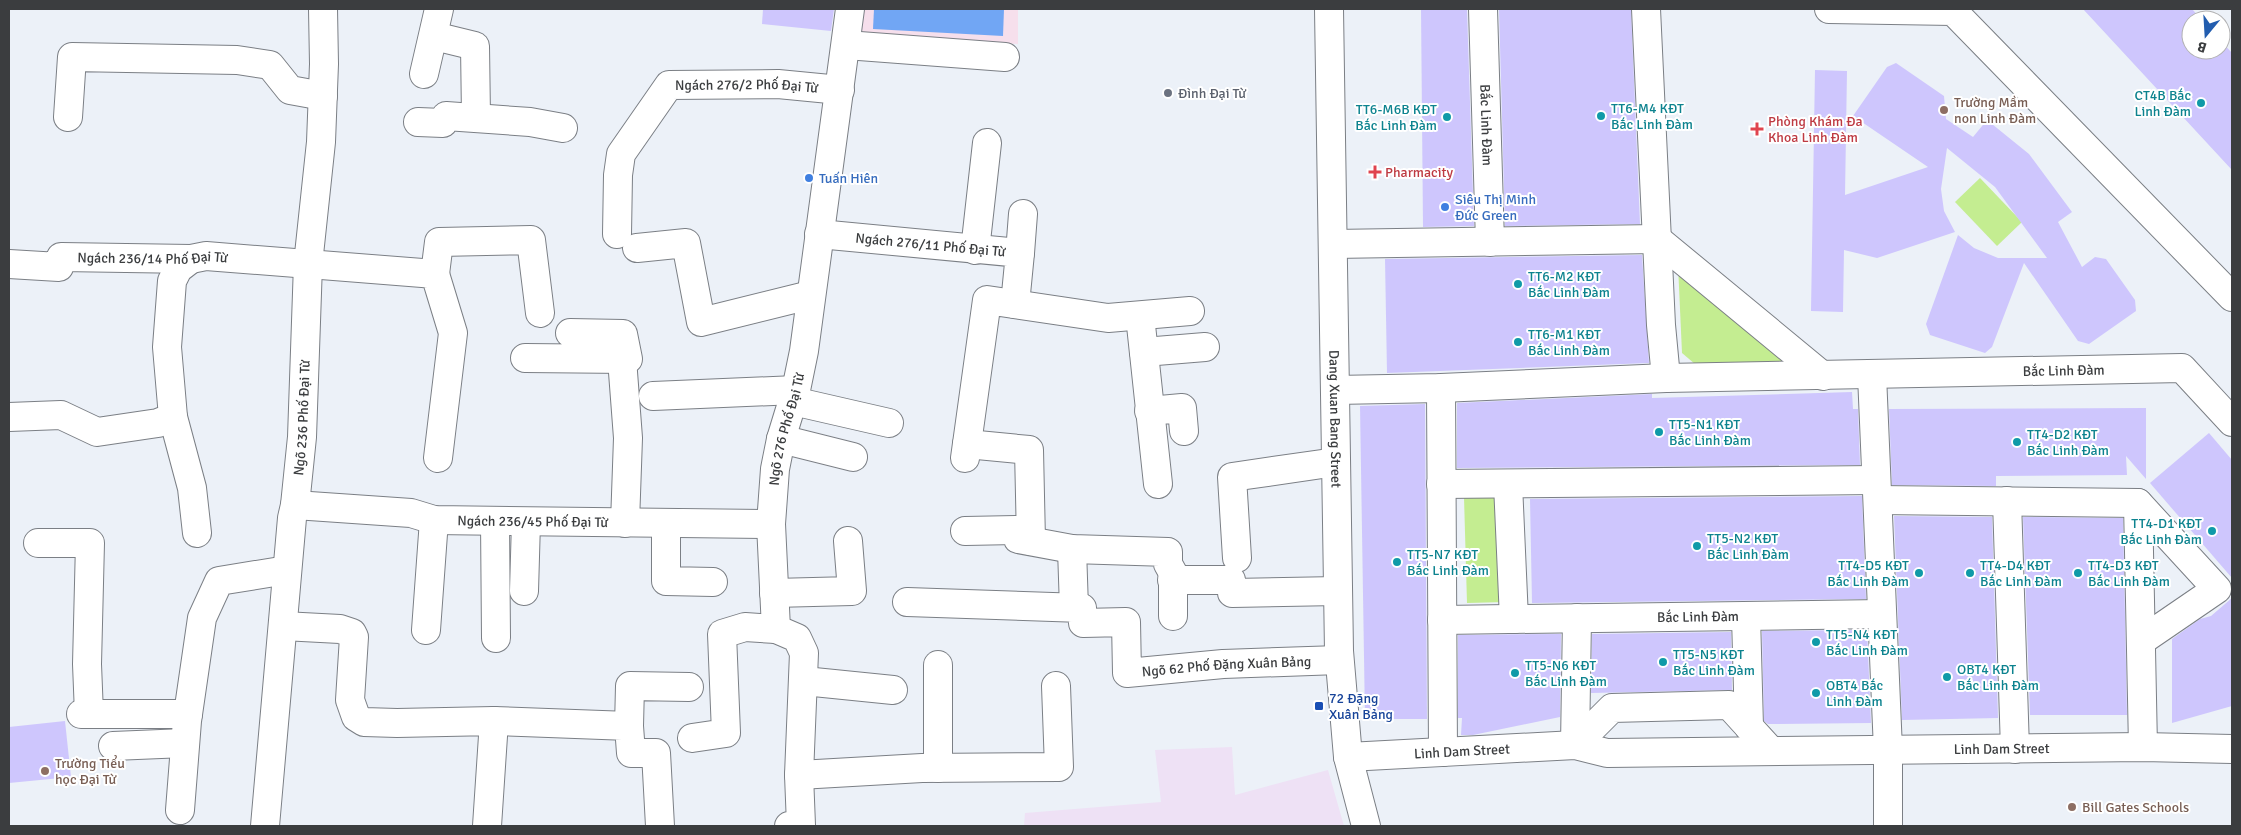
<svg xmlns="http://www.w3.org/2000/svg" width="2241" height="835" font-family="Signika,sans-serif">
  <rect width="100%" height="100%" fill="#ecf1f8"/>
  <polygon fill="#f6dfec" points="863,9 1018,9 1018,44 861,37"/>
  <polygon fill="#eee1f5" points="1232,747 1235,795 1328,770 1344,826 1024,826 1025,813 1161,802 1155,750"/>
  <g fill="#c4ed91">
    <polygon points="1980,178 2022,222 1997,246 1955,202"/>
    <polygon points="1678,265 1790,366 1702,370 1682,353"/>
    <polygon points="1502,496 1505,602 1467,603 1464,497"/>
  </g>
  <polygon fill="#71a6f4" points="874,9 1004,9 1003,36 873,29"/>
  <g fill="#cec6fd">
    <polygon points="763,9 834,9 831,31 762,24"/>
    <polygon points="1421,9 1467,9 1474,226 1423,227"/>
    <polygon points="1499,9 1631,9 1640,224 1505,226"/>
    <polygon points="2083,9 2192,9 2202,20 2191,20 2191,50 2221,50 2221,41 2232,53 2232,170"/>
    <polygon points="1896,63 1944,96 1946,119 1973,137 1987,120 2029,154 2072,212 2058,222 2082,267 2095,257 2106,259 2135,300 2136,311 2089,344 2078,341 2024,263 1992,347 1985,353 1930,335 1926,324 1958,235 1974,248 1998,258 2047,258 1995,187 1947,148 1941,189 1944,211 1955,232 1877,258 1844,250 1843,312 1811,311 1815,70 1847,71 1845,195 1928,167 1853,116 1887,67"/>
    <polygon points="1642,255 1649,363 1387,373 1385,259"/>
    <polygon points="1852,392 1853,409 1858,409 1860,465 1457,468 1457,403 1652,394 1652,398"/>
    <polygon points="1425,404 1427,719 1365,719 1360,406"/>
    <polygon points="2146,408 2146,479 2126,456 2127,475 1996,476 1996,486 1892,485 1889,409"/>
    <polygon points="2209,433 2232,460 2232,578 2150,483"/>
    <polygon points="1862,496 1866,599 1532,603 1530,499"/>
    <polygon points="1894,516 1992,517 1998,718 1902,720"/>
    <polygon points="2023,517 2123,518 2127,715 2030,715"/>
    <polygon points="2232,598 2232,706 2172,723 2172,639 2200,619 2211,616"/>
    <polygon points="1867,630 1871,723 1768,724 1764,721 1762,631"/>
    <polygon points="1731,632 1732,690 1591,693 1592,634"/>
    <polygon points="1561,634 1560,717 1473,735 1461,735 1462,718 1458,718 1458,635"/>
    <polygon points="65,721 71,777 9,783 9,727"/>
  </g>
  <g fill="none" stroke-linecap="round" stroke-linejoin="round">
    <defs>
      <g id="minor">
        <path id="s1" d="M1329,9l10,642 9,106 18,69"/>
        <path id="s2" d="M1483,9l7,233"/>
        <polyline points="1646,9 1661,325 1666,378"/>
        <polyline points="1829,9 1953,11 2232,297"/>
        <polyline points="434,36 475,46 476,117"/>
        <polyline points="846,45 1005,57"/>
        <polyline points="424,74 439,9"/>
        <polyline points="68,117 72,57 237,60 270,65 290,90 323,96"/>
        <polyline points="418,122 443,123 446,116 530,122 563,128"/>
        <path id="s3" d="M617,234l1,-59 3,-21 48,-69 109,-1 62,6"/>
        <path id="s4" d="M819,234l201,19 -5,51"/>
        <polyline points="1333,244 1657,239 1823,376"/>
        <polyline points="637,248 686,243 701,322 810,295"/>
        <polyline points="975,250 987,143"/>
        <polyline points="1020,253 1023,214"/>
        <path id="s5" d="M9,264l50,3 2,-10 130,2 15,-3 229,18 18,59 -15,125"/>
        <polyline points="435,274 439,242 531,240 540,313"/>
        <polyline points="1140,316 1158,484"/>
        <polyline points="1144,352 1205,347"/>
        <polyline points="525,358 628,359 623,334 570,333"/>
        <polyline points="622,359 628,438 625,523"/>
        <polyline points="1872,375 1888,750 1888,826"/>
        <polyline points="1441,388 1443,752"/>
        <path id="s6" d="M1335,390l106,-2 225,-10 516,-10 50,54"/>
        <polyline points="653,396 796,390"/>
        <polyline points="793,401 889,423"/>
        <polyline points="1149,411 1182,408 1184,431"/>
        <polyline points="9,417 61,415 97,432 158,423 173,417 167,347 172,281 178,269 191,259"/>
        <polyline points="173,417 192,488 197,533"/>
        <polyline points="781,439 853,457"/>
        <polyline points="967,444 1029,450 1031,541"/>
        <polyline points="965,458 987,300 1108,318 1190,311"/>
        <polyline points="1441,484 1875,480"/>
        <polyline points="1508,484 1514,619"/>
        <polyline points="1878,500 2138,503 2217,589 2141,641"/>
        <polyline points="2007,501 2015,749"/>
        <polyline points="2138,503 2143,747"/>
        <path id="s7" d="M295,505l116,8 23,7 337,4"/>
        <polyline points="495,521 496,638"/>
        <polyline points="666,524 666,581 713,582"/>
        <polyline points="965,531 1016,530 1018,539 1072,549 1168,552 1168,564 1173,573 1173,616"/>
        <polyline points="38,543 90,543 87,664 89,714"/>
        <polyline points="1072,549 1074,608"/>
        <polyline points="1237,558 1232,477 1336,462"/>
        <polyline points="1172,580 1231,580 1232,593 1338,591"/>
        <polyline points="524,591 526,522"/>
        <polyline points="774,593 852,591 848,541"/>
        <path id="s8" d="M907,602l175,6 1,15 43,-1 1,51 96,-9 116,-4"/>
        <polyline points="1746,616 1749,727"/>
        <path id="s9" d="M1442,620l440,-6"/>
        <polyline points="283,626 340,629 352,633 354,637 350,700 356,717 364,722 397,723 494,721 487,826"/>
        <polyline points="426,630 434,520"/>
        <polyline points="938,665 938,768"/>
        <polyline points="804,681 893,690"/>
        <polyline points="81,714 188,714"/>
        <polyline points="494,721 629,726 631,753 656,753 660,826"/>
        <polyline points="629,726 630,686 689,687"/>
        <polyline points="692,738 726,733 722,634 745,627 776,629"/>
        <polyline points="1575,745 1612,708 1729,705 1771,751"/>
        <polyline points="1575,745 1577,618"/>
        <polyline points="113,746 185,743"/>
        <path id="s10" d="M1348,757l227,-12 32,8 536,-6 89,2"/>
        <polyline points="799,775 922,768 1059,767 1056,686"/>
        <polyline points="180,810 187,721 202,618 219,581 287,570"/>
        <path id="s11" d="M265,826l27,-308 3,-13 7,-68 6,-173 13,-122 3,-78 -1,-55"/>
        <path id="s12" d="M789,826l12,-1 -2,-50 5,-122 -7,-15 -21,-9 -5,-105 4,-55 6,-30 15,-49 8,-39 46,-342"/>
      </g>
    </defs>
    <use href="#minor" stroke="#7b7f85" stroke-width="30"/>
    <use href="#minor" stroke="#fff" stroke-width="28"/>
  </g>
  <circle fill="#6b7280" stroke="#fff" stroke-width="2" cx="1168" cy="93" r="5"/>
  <g fill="#0f9aa8" stroke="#fff" stroke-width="2">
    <circle cx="2201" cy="103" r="5"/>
    <circle cx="1601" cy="116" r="5"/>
    <circle cx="1447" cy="117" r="5"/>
    <circle cx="1518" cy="284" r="5"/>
    <circle cx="1518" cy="342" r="5"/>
    <circle cx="1659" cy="432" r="5"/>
    <circle cx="2017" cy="442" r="5"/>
    <circle cx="2212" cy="531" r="5"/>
    <circle cx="1697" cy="546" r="5"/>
    <circle cx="1397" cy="562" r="5"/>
    <circle cx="1919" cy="573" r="5"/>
    <circle cx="1970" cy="573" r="5"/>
    <circle cx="2078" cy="573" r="5"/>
    <circle cx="1816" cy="642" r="5"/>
    <circle cx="1663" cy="662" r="5"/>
    <circle cx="1515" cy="673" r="5"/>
    <circle cx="1947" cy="677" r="5"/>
    <circle cx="1816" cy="693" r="5"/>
  </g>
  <g fill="#8d6e63" stroke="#fff" stroke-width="2">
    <circle cx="1944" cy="110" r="5"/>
    <circle cx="45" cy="771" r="5"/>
    <circle cx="2072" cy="807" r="5"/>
  </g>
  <g fill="#e0444e" stroke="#fff" stroke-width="2">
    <path d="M1754.5 121.5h5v5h5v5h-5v5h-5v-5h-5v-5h5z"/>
    <path d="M1372.5 164.5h5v5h5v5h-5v5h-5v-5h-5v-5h5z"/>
  </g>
  <g fill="#3f7fe0" stroke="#fff" stroke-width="2">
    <circle cx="809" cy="178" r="5"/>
    <circle cx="1445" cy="207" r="5"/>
  </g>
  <rect fill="#1a4fb4" stroke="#fff" stroke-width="2" x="1314" y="701" width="10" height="10" rx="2.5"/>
  <g text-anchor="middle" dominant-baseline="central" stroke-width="4" stroke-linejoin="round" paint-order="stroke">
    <g font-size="14" fill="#3b3d3f" stroke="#fff">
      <text stroke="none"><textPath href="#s3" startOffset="242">Ngách 276/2 Phố Đại Từ</textPath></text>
      <text stroke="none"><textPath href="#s2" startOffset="116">Bắc Linh Đàm</textPath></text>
      <text stroke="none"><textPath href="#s4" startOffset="112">Ngách 276/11 Phố Đại Từ</textPath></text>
      <text stroke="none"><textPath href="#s5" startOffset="152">Ngách 236/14 Phố Đại Từ</textPath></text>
      <text stroke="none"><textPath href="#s6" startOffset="729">Bắc Linh Đàm</textPath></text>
      <text stroke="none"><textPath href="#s11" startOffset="410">Ngõ 236 Phố Đại Từ</textPath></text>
      <text stroke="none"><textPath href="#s1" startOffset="410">Dang Xuan Bang Street</textPath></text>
      <text stroke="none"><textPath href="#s12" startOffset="425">Ngõ 276 Phố Đại Từ</textPath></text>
      <text stroke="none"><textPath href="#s7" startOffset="239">Ngách 236/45 Phố Đại Từ</textPath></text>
      <text stroke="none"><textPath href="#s9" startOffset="256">Bắc Linh Đàm</textPath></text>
      <text stroke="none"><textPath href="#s8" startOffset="384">Ngõ 62 Phố Đặng Xuân Bảng</textPath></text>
      <text stroke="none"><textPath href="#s10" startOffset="655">Linh Dam Street</textPath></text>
      <text stroke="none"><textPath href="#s10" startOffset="114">Linh Dam Street</textPath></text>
    </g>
    <g font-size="14" fill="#5b616d" stroke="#fff" text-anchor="start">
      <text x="1178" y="93">Đình Đại Từ</text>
    </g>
    <g font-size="14" fill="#0d838f" stroke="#fff" text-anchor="start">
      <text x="2191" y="95" text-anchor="end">CT4B Bắc<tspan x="2191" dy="16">Linh Đàm</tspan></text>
      <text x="1611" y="108">TT6-M4 KĐT<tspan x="1611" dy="16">Bắc Linh Đàm</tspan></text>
      <text x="1437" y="109" text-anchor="end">TT6-M6B KĐT<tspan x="1437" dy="16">Bắc Linh Đàm</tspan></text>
      <text x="1528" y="276">TT6-M2 KĐT<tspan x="1528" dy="16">Bắc Linh Đàm</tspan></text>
      <text x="1528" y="334">TT6-M1 KĐT<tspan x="1528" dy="16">Bắc Linh Đàm</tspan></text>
      <text x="1669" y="424">TT5-N1 KĐT<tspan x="1669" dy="16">Bắc Linh Đàm</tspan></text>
      <text x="2027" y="434">TT4-D2 KĐT<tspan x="2027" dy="16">Bắc Linh Đàm</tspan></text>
      <text x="2202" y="523" text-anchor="end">TT4-D1 KĐT<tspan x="2202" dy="16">Bắc Linh Đàm</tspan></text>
      <text x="1707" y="538">TT5-N2 KĐT<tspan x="1707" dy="16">Bắc Linh Đàm</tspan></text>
      <text x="1407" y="554">TT5-N7 KĐT<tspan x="1407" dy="16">Bắc Linh Đàm</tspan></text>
      <text x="1909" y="565" text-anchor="end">TT4-D5 KĐT<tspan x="1909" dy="16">Bắc Linh Đàm</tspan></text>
      <text x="1980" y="565">TT4-D4 KĐT<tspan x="1980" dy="16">Bắc Linh Đàm</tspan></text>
      <text x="2088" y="565">TT4-D3 KĐT<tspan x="2088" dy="16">Bắc Linh Đàm</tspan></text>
      <text x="1826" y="634">TT5-N4 KĐT<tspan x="1826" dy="16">Bắc Linh Đàm</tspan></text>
      <text x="1673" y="654">TT5-N5 KĐT<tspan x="1673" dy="16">Bắc Linh Đàm</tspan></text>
      <text x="1525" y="665">TT5-N6 KĐT<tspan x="1525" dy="16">Bắc Linh Đàm</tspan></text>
      <text x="1957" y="669">OBT4 KĐT<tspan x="1957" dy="16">Bắc Linh Đàm</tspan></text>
      <text x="1826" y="685">OBT4 Bắc<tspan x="1826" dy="16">Linh Đàm</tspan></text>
    </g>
    <g font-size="14" fill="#785e54" stroke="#fff" text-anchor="start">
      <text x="1954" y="102">Trường Mầm<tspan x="1954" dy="16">non Linh Đàm</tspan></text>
      <text x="55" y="763">Trường Tiểu<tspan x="55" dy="16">học Đại Từ</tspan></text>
      <text x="2082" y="807">Bill Gates Schools</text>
    </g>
    <g font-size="14" fill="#be3a42" stroke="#fff" text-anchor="start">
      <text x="1768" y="121">Phòng Khám Đa<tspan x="1768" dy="16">Khoa Linh Đàm</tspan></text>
      <text x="1385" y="172">Pharmacity</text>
    </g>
    <g font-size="14" fill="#366cbe" stroke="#fff" text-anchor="start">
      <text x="819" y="178">Tuấn Hiên</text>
      <text x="1455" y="199">Siêu Thị Minh<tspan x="1455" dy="16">Đức Green</tspan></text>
    </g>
    <g font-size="14" fill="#164399" stroke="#fff" text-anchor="start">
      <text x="1329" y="698">72 Đặng<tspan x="1329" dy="16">Xuân Bảng</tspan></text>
    </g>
  </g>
  <rect width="2241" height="835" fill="none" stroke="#3b3d3f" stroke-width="20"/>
  <g transform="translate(2206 35) rotate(198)"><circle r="24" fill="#ffffff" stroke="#b1b1b2"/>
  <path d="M0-4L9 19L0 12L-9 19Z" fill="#225daf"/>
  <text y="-8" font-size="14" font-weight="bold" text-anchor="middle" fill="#3b3d3f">B</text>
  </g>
</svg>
